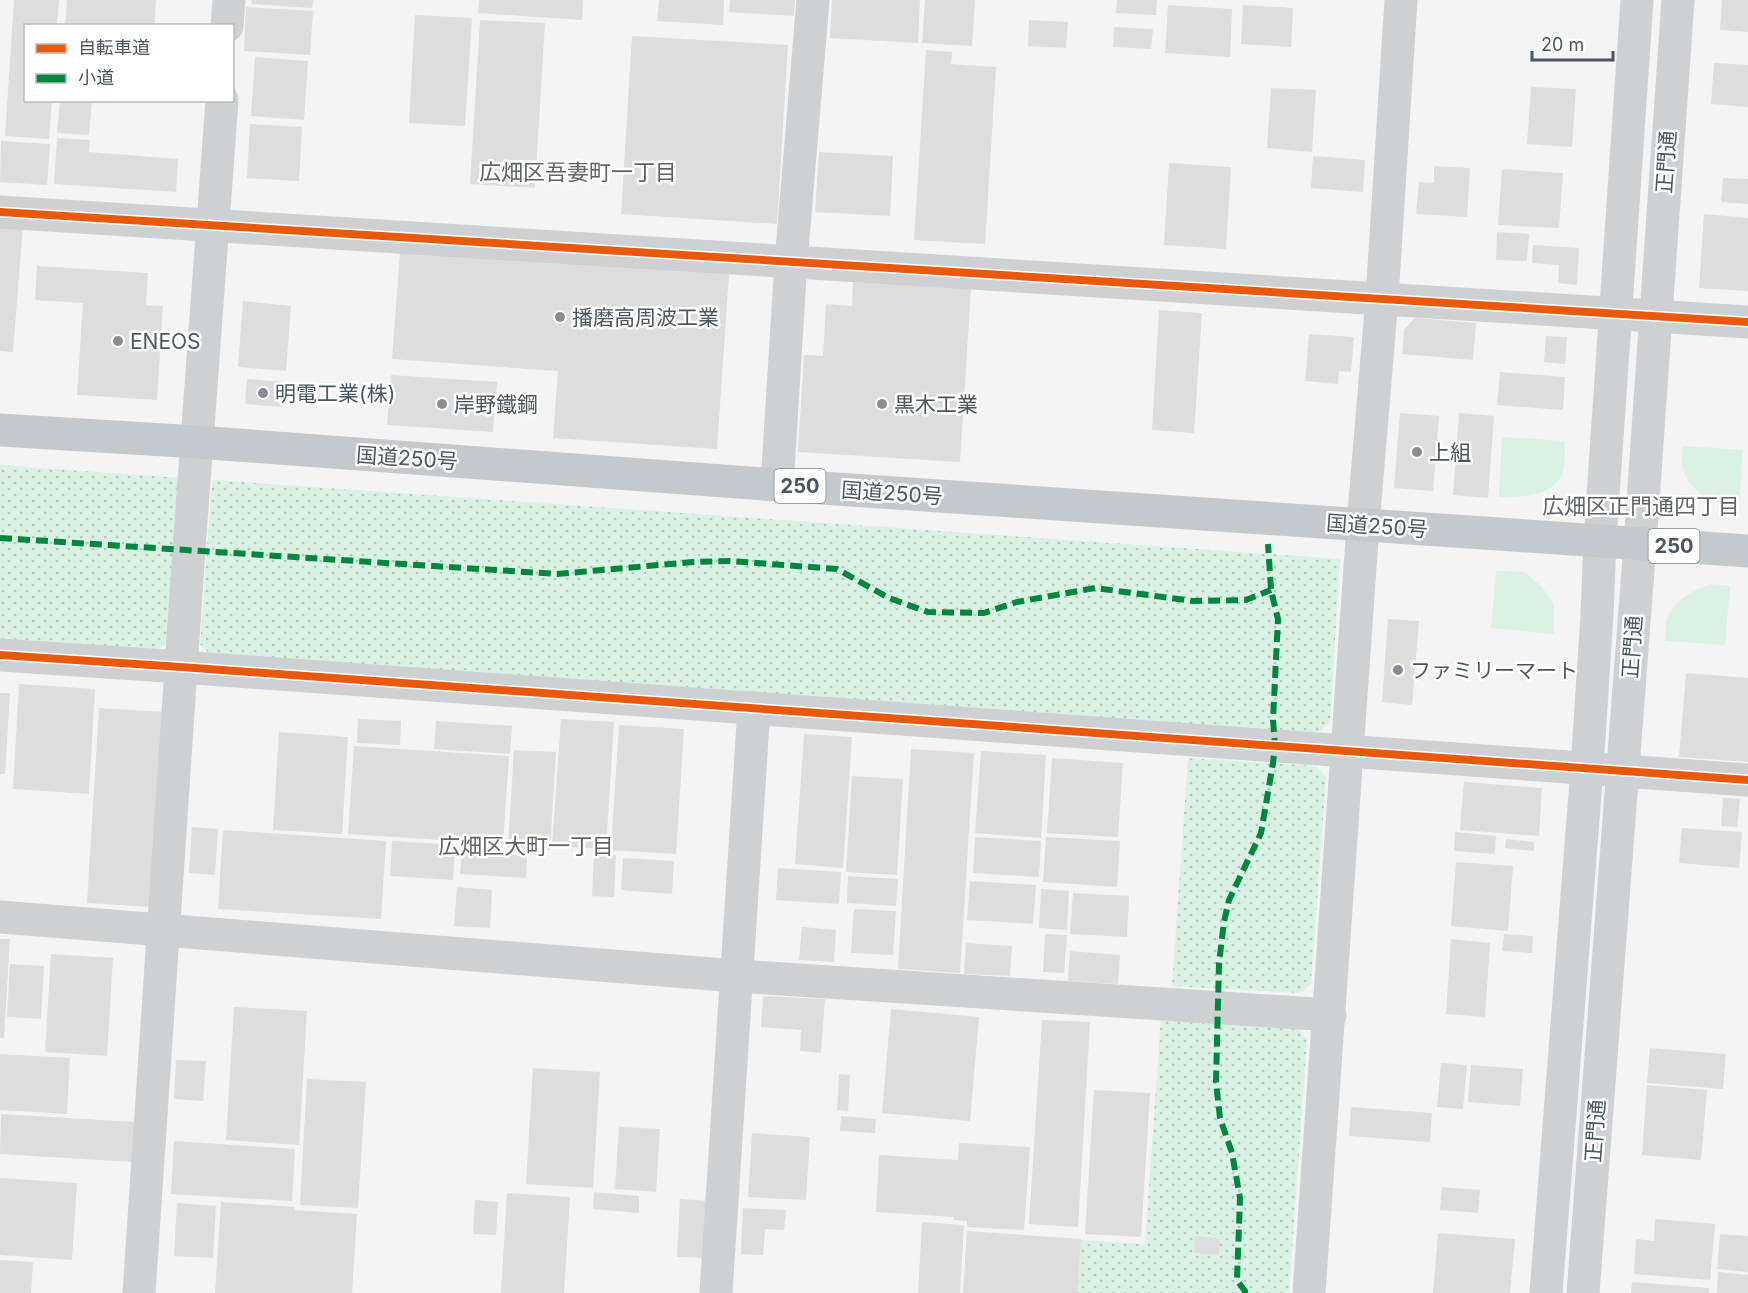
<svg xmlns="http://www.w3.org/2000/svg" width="1748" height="1293" font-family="Inter,'Noto Sans JP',sans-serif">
  <defs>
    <pattern id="park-dots" width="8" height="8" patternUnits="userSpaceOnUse" patternTransform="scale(1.5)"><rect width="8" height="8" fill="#d9f2e3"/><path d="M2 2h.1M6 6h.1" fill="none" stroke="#b2c7bb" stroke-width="1.8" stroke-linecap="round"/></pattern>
  </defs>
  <rect width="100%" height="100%" fill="#f4f4f4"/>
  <g fill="url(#park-dots)">
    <polygon points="0,465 180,478 168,641 156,652 0,641"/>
    <polygon points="212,480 1340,559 1330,723 1317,733 212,656 200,644"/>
    <polygon points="1188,758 1316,766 1326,777 1311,984 1300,993 1172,986"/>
    <polygon points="1161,1017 1297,1026 1307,1039 1289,1293 1076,1293 1080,1240 1145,1244"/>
  </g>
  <g fill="#d9f2e3">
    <path d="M1502,437l63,4c-1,10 1,24 -3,33 -10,23 -41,23 -63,23z"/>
    <path d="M1683,446l60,4 -4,55c-6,-1 -13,0 -19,-2 -14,-3 -30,-16 -35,-29 -4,-9 -3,-19 -2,-28z"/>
    <polygon points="1496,571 1525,572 1543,588 1554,605 1554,634 1491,628"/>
    <path d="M1712,584l18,2 -5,59 -60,-4c0,-6 0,-14 1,-19 6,-21 27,-32 46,-38z"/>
  </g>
  <g fill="#ddddde">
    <polygon points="14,0 59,0 57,26 26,26 26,100 52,100 49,139 5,136"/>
    <polygon points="67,0 156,0 154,26 65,26"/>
    <polygon points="252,0 313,0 312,8 251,4"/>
    <polygon points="479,0 583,0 582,20 478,13"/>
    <polygon points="659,0 724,0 723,25 657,21"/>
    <polygon points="730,0 795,0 794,16 729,12"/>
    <polygon points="832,0 920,0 918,43 830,38"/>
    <polygon points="925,0 975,0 972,46 922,43"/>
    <polygon points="1117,0 1157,0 1156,15 1116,13"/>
    <polygon points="1722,0 1748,0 1748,32 1720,30"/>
    <polygon points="1168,5 1232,9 1230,57 1165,53"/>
    <polygon points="1243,5 1293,8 1291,47 1241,44"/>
    <polygon points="246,7 313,11 310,55 244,51"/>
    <polygon points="415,15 472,18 465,126 409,123"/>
    <polygon points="480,20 545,23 535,188 470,184"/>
    <polygon points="1029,20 1068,22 1066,48 1028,46"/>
    <polygon points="1114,27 1153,29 1151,49 1113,47"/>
    <polygon points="632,36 788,45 777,224 621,214"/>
    <polygon points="926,50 952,52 951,64 996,67 985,244 914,240"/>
    <polygon points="255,57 308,61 304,120 251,116"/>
    <polygon points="1714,63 1748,65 1748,107 1711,104"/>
    <polygon points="1531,87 1576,89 1572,147 1527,144"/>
    <polygon points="1271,88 1316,90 1312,152 1267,148"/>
    <polygon points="60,100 92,100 89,135 57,133"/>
    <polygon points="250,124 302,127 299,181 247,178"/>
    <polygon points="57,138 90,140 89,152 178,159 176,192 54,184"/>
    <polygon points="1,141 50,144 47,185 0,182"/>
    <polygon points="819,152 893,156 890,216 815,212"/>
    <polygon points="1313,156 1365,160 1363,192 1311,188"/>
    <polygon points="1169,163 1231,167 1226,249 1164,245"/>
    <polygon points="1434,166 1470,168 1467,217 1416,214 1419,182 1434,183"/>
    <polygon points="1502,169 1563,173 1559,228 1498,225"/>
    <polygon points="1723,178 1748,179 1748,204 1721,202"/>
    <polygon points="1704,214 1748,218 1748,291 1699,288"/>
    <polygon points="0,224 23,226 13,352 0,351"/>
    <polygon points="1497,232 1529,234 1527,261 1496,260"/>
    <polygon points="1533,245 1579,248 1577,285 1558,283 1559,265 1532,263"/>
    <polygon points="400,252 729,274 717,449 553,438 558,371 392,359"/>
    <polygon points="37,266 148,273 146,305 163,306 157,400 77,395 83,303 35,300"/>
    <polygon points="853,282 971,289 960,462 798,452 804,355 823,356 826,304 852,306"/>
    <polygon points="243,301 291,306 286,371 238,367"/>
    <polygon points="1159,310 1202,313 1194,433 1152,430"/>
    <polygon points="1415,318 1476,323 1473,360 1402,354 1404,330"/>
    <polygon points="1309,334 1354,337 1351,372 1339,371 1338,384 1305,381"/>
    <polygon points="1546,336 1567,337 1565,364 1544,362"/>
    <polygon points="1500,372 1565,377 1563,410 1497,405"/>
    <polygon points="391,375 497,382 493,432 387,425"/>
    <polygon points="247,379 285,382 283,407 245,404"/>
    <polygon points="1400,413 1439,416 1433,491 1394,488"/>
    <polygon points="1459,413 1494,416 1488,498 1453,495"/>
    <polygon points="1388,619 1419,621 1412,705 1382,702"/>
    <polygon points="1686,673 1748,678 1748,762 1679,757"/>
    <polygon points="19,684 95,689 89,794 13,789"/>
    <polygon points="0,693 10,693 5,774 0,774"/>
    <polygon points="99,708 163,712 151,907 87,903"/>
    <polygon points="358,719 401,721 400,745 357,743"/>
    <polygon points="561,719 614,722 606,849 552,846"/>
    <polygon points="436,721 512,726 510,754 434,749"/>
    <polygon points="619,725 684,729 676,854 611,850"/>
    <polygon points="279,732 348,737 342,834 273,830"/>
    <polygon points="804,734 852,737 843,868 795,864"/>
    <polygon points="354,746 509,756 503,844 348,834"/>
    <polygon points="911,749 974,753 960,973 898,969"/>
    <polygon points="514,750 556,752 550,850 508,847"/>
    <polygon points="981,751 1046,755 1041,838 975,833"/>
    <polygon points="1052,758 1123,763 1118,837 1047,833"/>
    <polygon points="852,776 903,779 897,875 846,872"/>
    <polygon points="1464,782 1542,788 1539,836 1460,830"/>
    <polygon points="1723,798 1740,799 1737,827 1721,826"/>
    <polygon points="192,827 218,829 215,875 189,873"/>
    <polygon points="1682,828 1742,832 1739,868 1679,863"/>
    <polygon points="223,830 386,841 381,919 218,909"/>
    <polygon points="1455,832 1496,836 1495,854 1454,851"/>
    <polygon points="975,837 1041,841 1039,877 973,873"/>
    <polygon points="1046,837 1120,841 1117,887 1043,882"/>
    <polygon points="1506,839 1534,842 1534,851 1505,848"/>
    <polygon points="392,841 455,845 453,880 390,876"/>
    <polygon points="462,852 527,856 526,878 460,874"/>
    <polygon points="594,854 616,855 614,897 592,896"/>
    <polygon points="623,858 674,861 672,894 621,890"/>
    <polygon points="1456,862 1513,866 1508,931 1451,926"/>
    <polygon points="778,868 841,872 839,904 776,900"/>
    <polygon points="848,876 898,879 896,906 847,903"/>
    <polygon points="970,881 1036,885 1033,924 967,920"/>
    <polygon points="457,887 492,890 490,928 454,926"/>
    <polygon points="1041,889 1069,891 1067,930 1039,928"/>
    <polygon points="1073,893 1129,896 1127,937 1070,934"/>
    <polygon points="854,909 896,911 893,955 851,953"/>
    <polygon points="802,927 836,930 834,962 799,960"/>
    <polygon points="1045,934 1067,935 1064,973 1043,972"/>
    <polygon points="1504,934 1533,936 1532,953 1502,951"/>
    <polygon points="0,939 10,939 4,1038 0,1038"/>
    <polygon points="1451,939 1490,943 1485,1017 1446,1014"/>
    <polygon points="966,943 1012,946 1010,976 964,974"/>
    <polygon points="1070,951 1120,955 1118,984 1068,981"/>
    <polygon points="51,954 113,958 107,1056 45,1052"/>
    <polygon points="10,964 44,966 41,1019 7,1017"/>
    <polygon points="763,996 825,999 821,1053 800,1051 801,1030 761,1027"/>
    <polygon points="234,1007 307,1011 299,1145 226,1140"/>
    <polygon points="891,1009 979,1017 970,1121 882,1113"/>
    <polygon points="1042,1020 1090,1022 1078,1227 1029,1224"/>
    <polygon points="1650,1048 1726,1054 1723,1089 1647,1083"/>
    <polygon points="0,1054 70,1058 67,1114 0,1110"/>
    <polygon points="176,1060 206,1061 203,1101 174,1099"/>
    <polygon points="1441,1063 1467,1065 1463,1109 1437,1107"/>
    <polygon points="1471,1065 1523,1069 1520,1106 1468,1102"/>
    <polygon points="533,1068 600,1072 593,1188 526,1184"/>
    <polygon points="839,1074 850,1075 848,1111 837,1110"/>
    <polygon points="307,1079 366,1082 358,1208 300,1205"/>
    <polygon points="1647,1085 1707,1090 1701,1160 1642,1155"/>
    <polygon points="1094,1090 1150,1093 1141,1237 1085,1234"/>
    <polygon points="1351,1107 1432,1113 1430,1142 1349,1136"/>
    <polygon points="1,1114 135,1122 133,1162 0,1154"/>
    <polygon points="841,1116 876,1119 875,1133 840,1131"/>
    <polygon points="619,1127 660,1129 656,1192 615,1189"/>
    <polygon points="752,1133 810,1137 806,1200 748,1197"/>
    <polygon points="174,1141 295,1149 292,1201 171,1194"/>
    <polygon points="959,1143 1030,1147 1024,1230 967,1227 967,1221 954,1220 954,1217 876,1212 879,1155 958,1160"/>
    <polygon points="0,1178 77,1183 72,1260 0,1255"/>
    <polygon points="1442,1187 1480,1190 1478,1213 1440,1210"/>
    <polygon points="594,1192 639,1196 639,1213 593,1209"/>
    <polygon points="507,1193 570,1197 564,1293 501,1293"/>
    <polygon points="680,1199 710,1201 706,1258 677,1257"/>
    <polygon points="475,1200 498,1202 496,1235 473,1234"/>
    <polygon points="221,1202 295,1207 295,1210 357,1214 352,1293 215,1293"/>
    <polygon points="177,1203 216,1206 213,1258 174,1256"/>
    <polygon points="743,1208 786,1210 784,1230 765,1229 763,1255 741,1254"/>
    <polygon points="1655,1219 1715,1224 1710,1280 1634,1274 1636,1239 1654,1241"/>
    <polygon points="922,1222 964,1225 960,1293 918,1293"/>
    <polygon points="967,1231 1081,1239 1077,1293 963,1293"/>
    <polygon points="1438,1233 1515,1239 1510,1293 1433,1293"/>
    <polygon points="1720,1234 1748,1236 1748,1272 1717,1269"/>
    <polygon points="1195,1236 1220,1239 1219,1255 1194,1253"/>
    <polygon points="0,1260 33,1262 31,1293 0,1293"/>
    <polygon points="1718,1272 1748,1275 1748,1293 1717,1293"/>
    <polygon points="1632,1282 1709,1288 1709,1293 1631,1293"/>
  </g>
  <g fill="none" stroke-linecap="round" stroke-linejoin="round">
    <g stroke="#ced0d2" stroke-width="33">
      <polyline points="227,26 229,0"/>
      <polyline points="0,212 1748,322"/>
      <polyline points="777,485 791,262 813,0"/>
      <polyline points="0,655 181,667 1748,780"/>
      <polyline points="0,917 737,976 1330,1015"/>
      <polyline points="139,1293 189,549 222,100"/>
      <polyline points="716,1293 754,708"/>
      <polyline points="1309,1293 1363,525 1382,298 1401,0"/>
    </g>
    <g stroke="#ced0d2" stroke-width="33">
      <polyline points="1546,1293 1587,768 1597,615 1600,540 1637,0"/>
      <polyline points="1583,1293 1640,544 1678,0"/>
    </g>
    <polyline stroke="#c4c9cd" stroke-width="33" points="0,430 197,442 777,485 1748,551"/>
    <g stroke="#00873e" stroke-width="6" stroke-dasharray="12 6" stroke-linecap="butt">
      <polyline points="0,538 557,574 693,562 730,561 837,569 889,598 928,612 984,613 1017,602 1095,588 1193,601 1246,600 1271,590"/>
      <polyline points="1245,1293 1245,1291 1237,1280 1240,1198 1232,1153 1220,1118 1216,1082 1219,963 1224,922 1229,900 1261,833 1273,763 1275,745 1273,720 1278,619 1271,590 1268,544"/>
    </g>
    <defs>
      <g id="cycleway">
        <polyline points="0,212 1748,322"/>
        <polyline points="0,655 181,667 1748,780"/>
      </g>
    </defs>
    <use href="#cycleway" stroke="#fff" stroke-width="11"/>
    <use href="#cycleway" stroke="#e8590c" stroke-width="8"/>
  </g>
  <g fill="#868d94" stroke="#fff" stroke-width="2">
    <circle cx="560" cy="317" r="6"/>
    <circle cx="118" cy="341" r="6"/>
    <circle cx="263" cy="393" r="6"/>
    <circle cx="442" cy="404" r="6"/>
    <circle cx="882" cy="404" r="6"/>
    <circle cx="1417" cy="452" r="6"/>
    <circle cx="1398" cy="670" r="6"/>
  </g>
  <g text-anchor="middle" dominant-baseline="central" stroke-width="5" stroke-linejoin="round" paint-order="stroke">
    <g fill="#fff" stroke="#808990" stroke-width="1.5">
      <rect x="774.5" y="469" width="51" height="34" rx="4.5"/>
      <rect x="1648.5" y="529" width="51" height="34" rx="4.5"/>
    </g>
    <g font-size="20" font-weight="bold" fill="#4a5661">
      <text x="800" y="486">250</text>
      <text x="1674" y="546">250</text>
    </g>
    <g font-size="21" fill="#4a5661" stroke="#fff">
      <text transform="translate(1666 162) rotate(-86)">正門通</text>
      <text transform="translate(407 458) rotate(4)">国道250号</text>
      <text transform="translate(892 493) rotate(4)">国道250号</text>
      <text transform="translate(1377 526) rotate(4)">国道250号</text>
      <text transform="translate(1632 647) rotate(-86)">正門通</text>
      <text transform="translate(1595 1131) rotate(-86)">正門通</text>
    </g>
    <g font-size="21" fill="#4a5661" stroke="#fff" text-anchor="start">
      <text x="572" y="317">播磨高周波工業</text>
      <text x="130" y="341">ENEOS</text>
      <text x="275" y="393">明電工業(株)</text>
      <text x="454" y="404">岸野鐵鋼</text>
      <text x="894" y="404">黒木工業</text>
      <text x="1429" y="452">上組</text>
      <text x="1410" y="670">ファミリーマート</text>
    </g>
    <g font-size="22" fill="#5f6368" stroke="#fff">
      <text x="578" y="172">広畑区吾妻町一丁目</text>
      <text x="1641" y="506">広畑区正門通四丁目</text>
      <text x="526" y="846">広畑区大町一丁目</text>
    </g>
  </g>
  <rect x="24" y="24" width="210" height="78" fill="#ffffff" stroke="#b7bbc0" stroke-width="1.5"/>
  <rect x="36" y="44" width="30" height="9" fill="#e8590c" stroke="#b7bbc0" stroke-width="1.5"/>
  <text x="78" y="54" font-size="18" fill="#4a5661">自転車道</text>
  <rect x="36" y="74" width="30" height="9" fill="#00873e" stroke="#b7bbc0" stroke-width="1.5"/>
  <text x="78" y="84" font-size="18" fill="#4a5661">小道</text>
  <path d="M1532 51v9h81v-9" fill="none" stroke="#4a5661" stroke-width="3"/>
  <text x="1541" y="51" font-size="18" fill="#4a5661" stroke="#ffffff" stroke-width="4.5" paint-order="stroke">20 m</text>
</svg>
